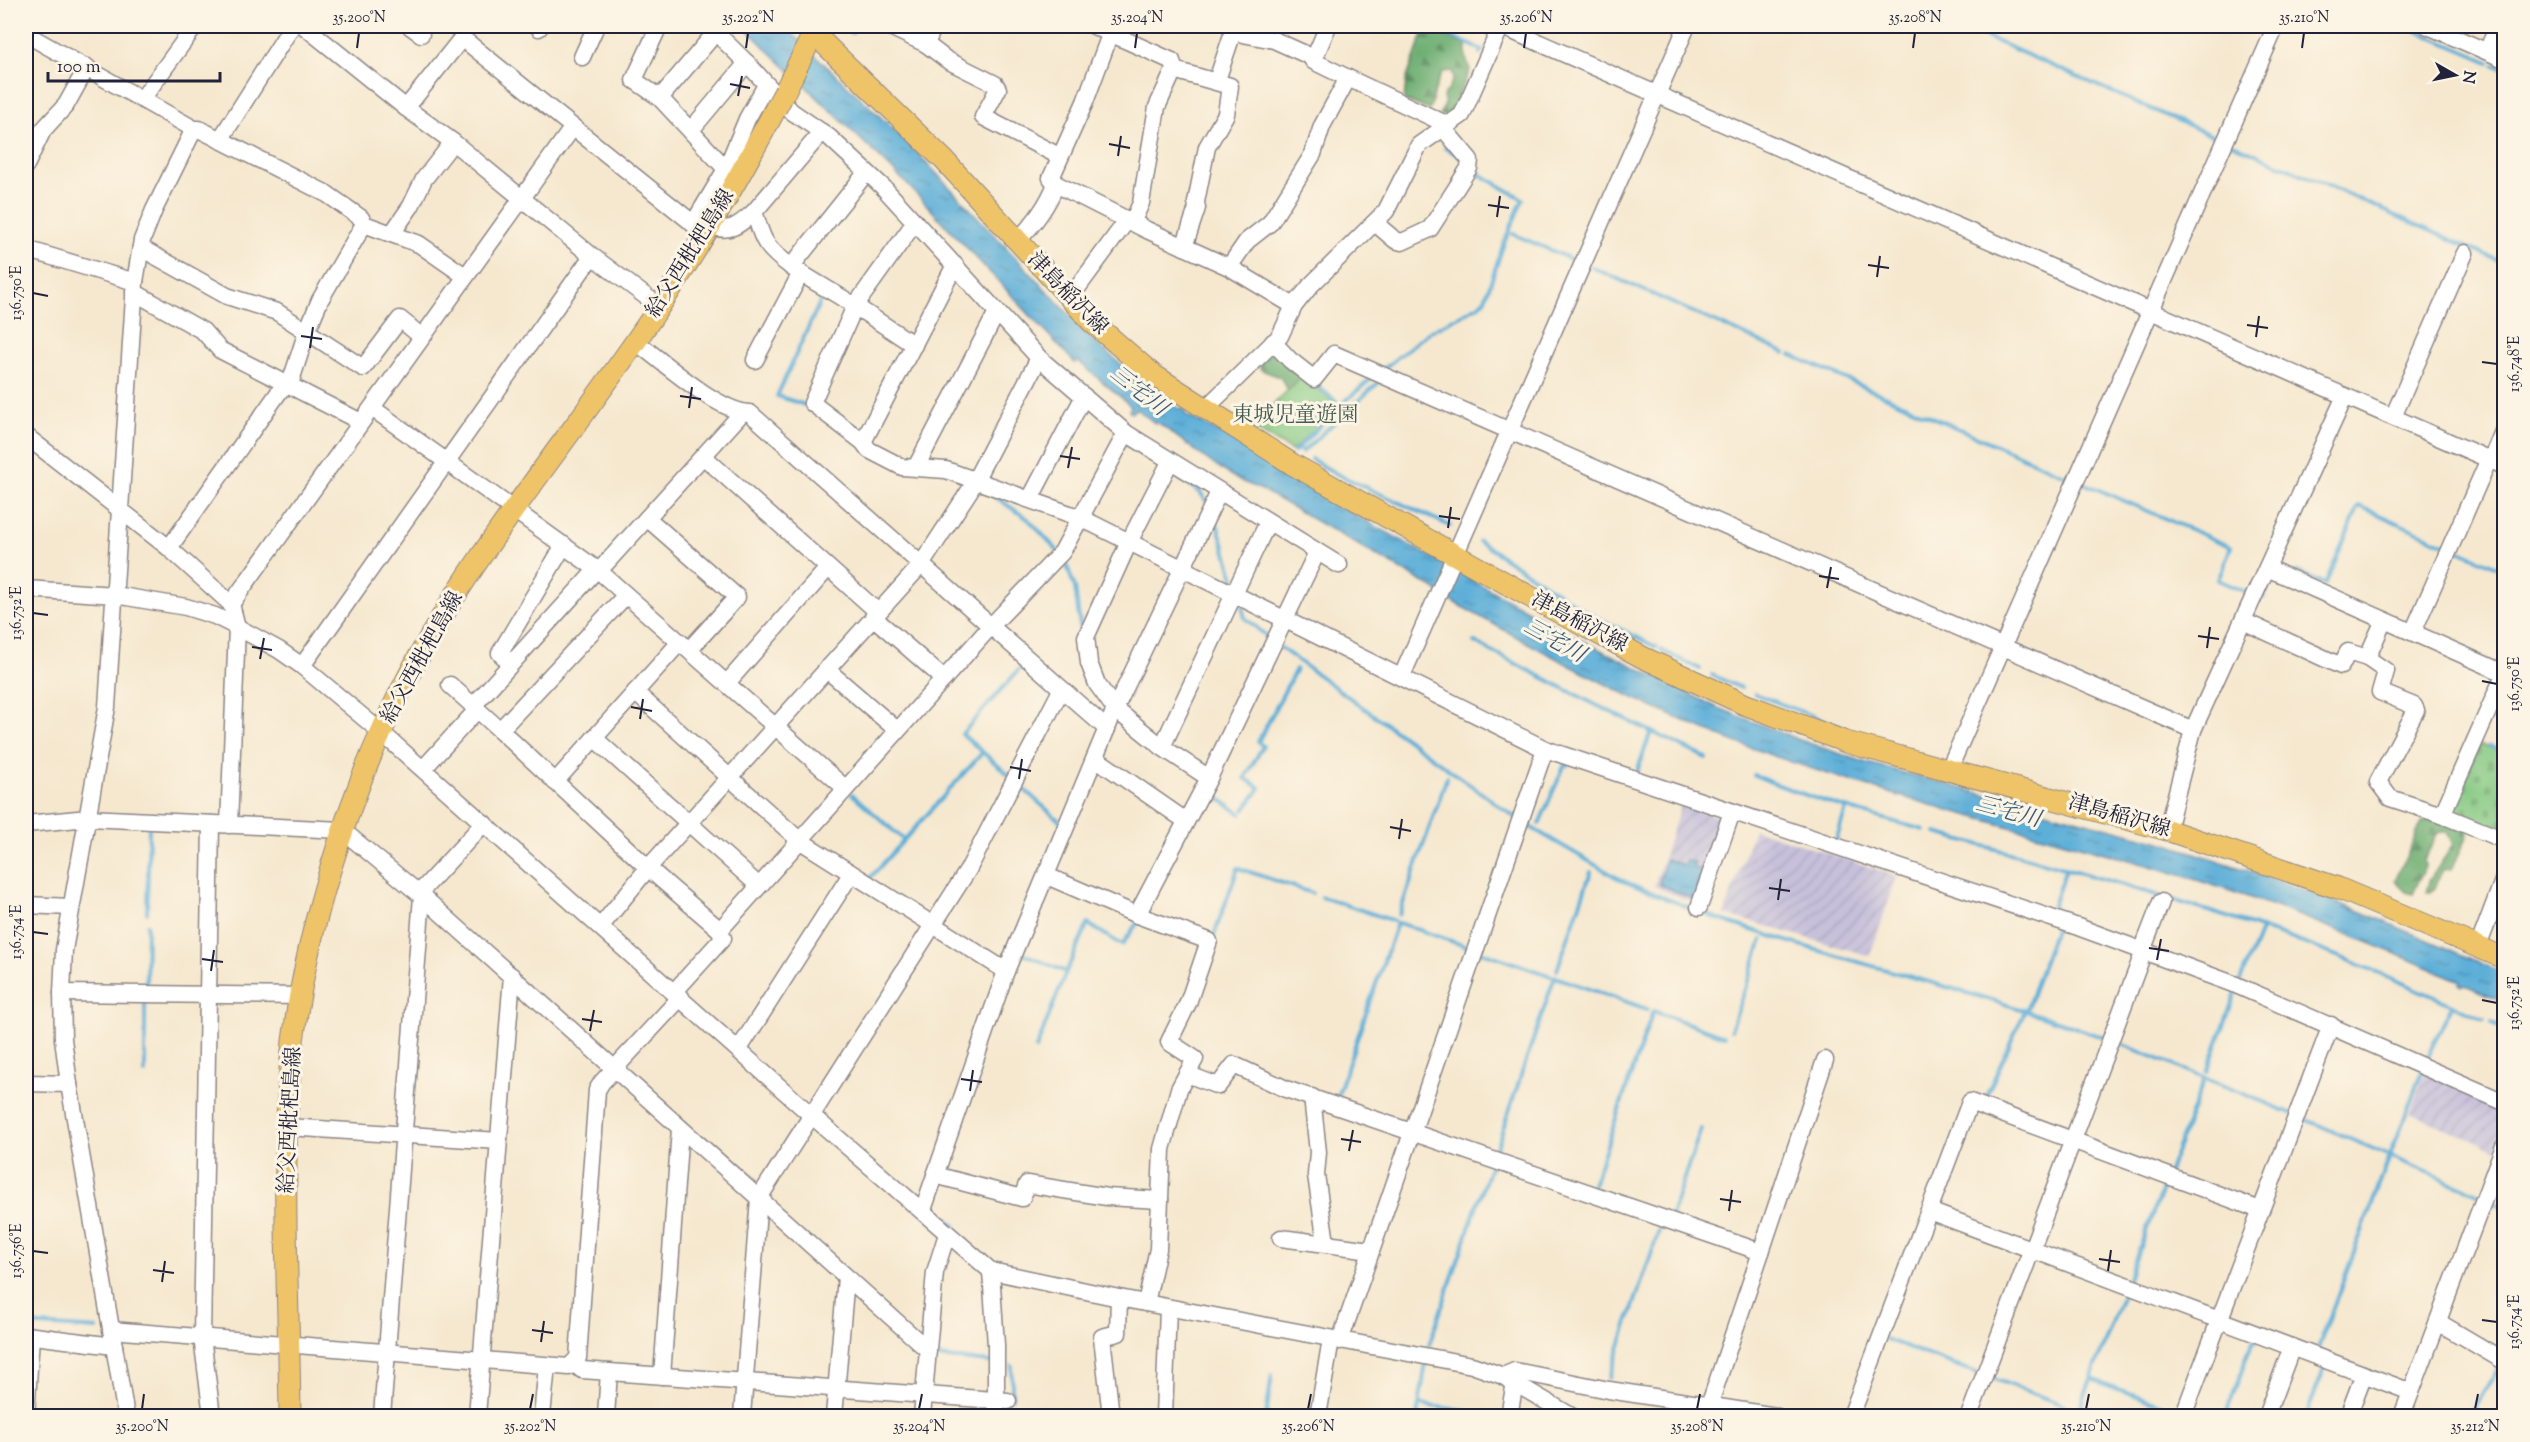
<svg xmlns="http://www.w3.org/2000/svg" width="2530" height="1442" font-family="'Sorts Mill Goudy','Noto Serif JP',serif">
  <defs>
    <pattern id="industrial-furrows" width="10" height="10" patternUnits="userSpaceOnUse" patternTransform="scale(1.5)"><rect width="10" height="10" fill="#c6c0da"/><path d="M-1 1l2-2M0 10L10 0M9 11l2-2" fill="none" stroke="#aaa5bc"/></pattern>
    <pattern id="forest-firs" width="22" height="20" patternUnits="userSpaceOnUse" patternTransform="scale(1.5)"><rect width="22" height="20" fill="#6cad71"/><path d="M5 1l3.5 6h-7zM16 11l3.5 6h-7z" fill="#588c5e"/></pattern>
    <pattern id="cemetery-stones" width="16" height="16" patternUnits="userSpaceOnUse" patternTransform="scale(1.5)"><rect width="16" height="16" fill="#85c983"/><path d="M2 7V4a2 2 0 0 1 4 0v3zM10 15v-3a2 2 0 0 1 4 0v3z" fill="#73ac72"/></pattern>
    <pattern id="water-ripples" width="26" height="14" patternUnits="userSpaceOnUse" patternTransform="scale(1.5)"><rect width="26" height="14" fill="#5dafd8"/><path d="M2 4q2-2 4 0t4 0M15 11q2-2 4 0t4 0" fill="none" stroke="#4c8eb0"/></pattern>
  </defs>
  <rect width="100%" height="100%" fill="#fcf5e5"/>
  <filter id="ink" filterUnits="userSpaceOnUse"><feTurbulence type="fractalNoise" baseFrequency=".0167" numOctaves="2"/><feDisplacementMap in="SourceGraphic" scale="12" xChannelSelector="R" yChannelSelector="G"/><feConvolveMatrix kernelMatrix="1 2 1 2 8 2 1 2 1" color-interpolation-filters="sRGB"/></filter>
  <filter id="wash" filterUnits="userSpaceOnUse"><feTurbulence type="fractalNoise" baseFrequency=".008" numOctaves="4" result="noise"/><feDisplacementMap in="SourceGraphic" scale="24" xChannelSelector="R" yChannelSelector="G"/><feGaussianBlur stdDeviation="1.35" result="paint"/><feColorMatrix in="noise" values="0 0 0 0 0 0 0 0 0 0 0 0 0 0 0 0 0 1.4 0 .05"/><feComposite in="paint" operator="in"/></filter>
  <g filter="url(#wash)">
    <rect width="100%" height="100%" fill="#f6e8cf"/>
    <g fill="url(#industrial-furrows)">
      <polygon points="1681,805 1725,819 1696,904 1654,886"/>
      <polygon points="1754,829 1897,876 1870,956 1724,914"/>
      <polygon points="2425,1072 2504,1106 2504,1129 2496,1150 2410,1113"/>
    </g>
    <polygon fill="#85c983" stroke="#54765f" stroke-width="1.5" points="1302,376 1339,406 1292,451 1251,427"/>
    <g fill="url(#forest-firs)" stroke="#476856" stroke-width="1.5">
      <path d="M1427,28l39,17v13l4,12 -17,38 -8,9 -5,-3 5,-10 -2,-6 1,-5 4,-2 5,-12 -1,-8 -9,1c-8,9 -8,25 -14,38l-25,-10 2,-20 18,-49z"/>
      <polygon points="1272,350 1302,376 1288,390 1280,377 1261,370 1259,366"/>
      <polygon points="2434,816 2467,829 2468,835 2452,869 2442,870 2435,888 2430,892 2426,892 2429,881 2453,845 2447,832 2440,832 2435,835 2432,847 2424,860 2425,867 2413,894 2406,892 2395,881 2422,822"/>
    </g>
    <polygon fill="url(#cemetery-stones)" stroke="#54765f" stroke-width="1.5" points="2480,745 2504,752 2504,831 2502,836 2450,813"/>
    <g fill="url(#water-ripples)" stroke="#40688a" stroke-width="1.5">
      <path d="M743,26h41l121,114 192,204 58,48 23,16 6,1 2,6 72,38 18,17 3,-2 -1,4 299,166 139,69 81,32 67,23 300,81 92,30 106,39 142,61v29l-41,-18 -1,2 -3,-2 1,-3c-91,-39 -182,-76 -276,-105 -143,-43 -289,-76 -430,-127 -108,-38 -208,-96 -308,-151l-13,-10 -171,-98 -24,-10 -25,-16 -56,-42 -2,1 -19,-14 -5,4 -2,-2 2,-5c-17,-15 -35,-29 -53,-45l-3,2 -169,-180z"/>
      <polygon points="1666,859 1684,865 1686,860 1695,863 1693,868 1702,871 1693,899 1659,884"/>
    </g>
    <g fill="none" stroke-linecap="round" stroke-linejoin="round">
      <g stroke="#5dafd8" stroke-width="4">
        <polyline points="444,26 455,35"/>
        <polyline points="843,26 852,33 856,26"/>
        <polyline points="1428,26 1482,50 1480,53"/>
        <polyline points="1961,26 2220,139"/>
        <polyline points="2405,26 2489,62"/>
        <polyline points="2494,65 2504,69"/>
        <polyline points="2231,143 2465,246"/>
        <polyline points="1445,148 1458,155"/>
        <polyline points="1513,234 1571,259"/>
        <polyline points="2469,248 2504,263"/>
        <polyline points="1591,267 1785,353"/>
        <polyline points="1791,355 2071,478"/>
        <polyline points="1382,370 1429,332 1478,306 1485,299 1504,243 1523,199 1474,171"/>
        <polyline points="1316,385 1341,405"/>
        <polyline points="805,405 777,396 824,293"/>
        <polyline points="1126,444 1161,466"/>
        <polyline points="1298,448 1302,452 1378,383"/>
        <polyline points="1294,452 1341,405 1373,377"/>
        <polyline points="1311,459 1337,474 1450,526"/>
        <polyline points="1170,472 1200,492 1207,502"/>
        <polyline points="2083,483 2231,547 2218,580 2250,594"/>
        <polyline points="991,494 1028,519 1057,550"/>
        <polyline points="1214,514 1234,578"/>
        <polyline points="1479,541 1588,613 1656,647"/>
        <polyline points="2456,549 2504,570"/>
        <polyline points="1064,558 1075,588 1081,634"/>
        <polyline points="2297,572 2325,584 2359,506 2445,544"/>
        <polyline points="2263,598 2271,579"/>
        <polyline points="1242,606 1245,618 1270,639"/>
        <polyline points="1474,642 1594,704 1706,758"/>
        <polyline points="1278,646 1516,818"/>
        <polyline points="1661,650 1700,669"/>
        <polyline points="1712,675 1741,688"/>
        <polyline points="1755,694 1845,728"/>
        <polyline points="2489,746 2504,750"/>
        <polyline points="1637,772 1651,731"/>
        <path d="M1754,775c55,24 112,39 170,55"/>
        <polyline points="1011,777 962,734 1024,664"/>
        <polyline points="1019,785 1062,823"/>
        <polyline points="1208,791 1241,814"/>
        <polyline points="852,794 904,840"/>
        <polyline points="1244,810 1260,788 1245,778 1263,746 1258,742 1296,669"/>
        <polyline points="1525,824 1623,881 1695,910"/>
        <polyline points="1539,824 1565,764 1568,765"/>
        <path d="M1936,833c109,29 217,59 324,95 76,25 151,58 224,91"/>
        <polyline points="1836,841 1846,809"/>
        <polyline points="870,878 983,752"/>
        <polyline points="1322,897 1394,921"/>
        <polyline points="2051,911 2066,868"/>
        <polyline points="147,913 149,828"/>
        <path d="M1702,913c132,48 272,75 405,126"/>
        <polyline points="1399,915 1447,777"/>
        <polyline points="1399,923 1471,948"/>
        <polyline points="1214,935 1238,868 1312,893"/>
        <polyline points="1479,951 1551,976"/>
        <polyline points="1022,953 1066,972 1088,924 1122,945 1138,922"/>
        <polyline points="1557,970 1591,872"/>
        <polyline points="1555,977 1647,1009"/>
        <polyline points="2240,981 2262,928"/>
        <polyline points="146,989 147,925"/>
        <polyline points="2027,1009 2056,927 2054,926"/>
        <polyline points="2492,1022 2504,1030"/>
        <polyline points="1731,1030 1762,940"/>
        <polyline points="2114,1041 2293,1114"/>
        <polyline points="1036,1049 1066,972"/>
        <polyline points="2426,1059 2451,1008"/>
        <polyline points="2207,1072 2236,992"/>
        <polyline points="145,1073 145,999"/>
        <polyline points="1336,1100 1397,923"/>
        <polyline points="1984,1101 2024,1013"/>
        <polyline points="2300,1117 2480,1195"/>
        <polyline points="1494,1155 1555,976"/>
        <polyline points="2169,1171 2203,1082"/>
        <polyline points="1592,1188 1653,1011 1724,1036"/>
        <polyline points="2490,1200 2504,1208"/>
        <polyline points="932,1203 935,1208 956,1227"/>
        <polyline points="1671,1216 1701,1129"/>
        <polyline points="2128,1279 2165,1181"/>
        <polyline points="2124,1291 2091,1379 2179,1411"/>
        <polyline points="26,1324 97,1329"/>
        <polyline points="1886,1339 1979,1374"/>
        <polyline points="1429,1345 1491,1164"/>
        <polyline points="2317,1351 2422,1071"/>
        <polyline points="934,1357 991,1362"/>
        <polyline points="1012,1366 1012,1398"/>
        <polyline points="1989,1377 2079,1411 2091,1379"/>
        <polyline points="1609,1378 1662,1222"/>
        <polyline points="1419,1404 1495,1416"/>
        <polyline points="1012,1405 1013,1416"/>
        <polyline points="33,1409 64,1412"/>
        <polyline points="1780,1412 1812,1416"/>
        <polyline points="1266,1416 1272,1375"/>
        <polyline points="1417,1416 1426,1363"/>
        <polyline points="2225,1416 2253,1340 2256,1341"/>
        <polyline points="2306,1416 2325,1367"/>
        <polyline points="2470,1416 2500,1364"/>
      </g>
    </g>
  </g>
  <g filter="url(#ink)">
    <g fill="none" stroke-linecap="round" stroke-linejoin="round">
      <defs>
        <g id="minor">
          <polyline points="304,26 406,108 453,142 592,256 660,307"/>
          <polyline points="410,26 421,34"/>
          <polyline points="659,26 634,80 660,98"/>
          <polyline points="709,26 747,63 791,111 829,137 883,187 1039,358 1126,433 1339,565"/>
          <polyline points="888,26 926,44 947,60 995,84 998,89 983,117 1059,156"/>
          <polyline points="1094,26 1172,61 1174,70 1230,86 1226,114 1207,147 1196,202 1197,208 1184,247"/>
          <polyline points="1501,26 2504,466"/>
          <polyline points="2428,26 2504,59"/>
          <polyline points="539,28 540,26"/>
          <polyline points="1111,32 1085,102 1051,178 1056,184 1147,230 1229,267 1294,306"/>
          <polyline points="1232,32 1274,40 1314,58"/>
          <polyline points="26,34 194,129 199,129 327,194 361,218 364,224 419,244 465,276"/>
          <polyline points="926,44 934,26"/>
          <polyline points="2487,51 2498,26"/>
          <polyline points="582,57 596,26"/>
          <polyline points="1348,78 1448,125"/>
          <polyline points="1217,80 1235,26"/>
          <polyline points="142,99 195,26"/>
          <polyline points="406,108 462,38 705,233"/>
          <polyline points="691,130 747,63"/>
          <path d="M822,132l-68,80c4,10 6,22 12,31 17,25 63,45 89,63l-43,97 51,39 6,8 33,17 44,3 135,48 464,231 533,178 158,58 268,117"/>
          <polyline points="220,140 292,26"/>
          <polyline points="26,165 43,130 66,105 87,67"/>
          <polyline points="726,169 747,119 766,85"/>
          <polyline points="1133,221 1141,203 1157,107 1174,70"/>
          <polyline points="1375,223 1395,240 1402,242 1430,229 1469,168 1470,160 1443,128"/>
          <polyline points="693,224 726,169 660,98 716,32"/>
          <path d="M709,226c22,7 29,0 45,-14"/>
          <polyline points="393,232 411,206 424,179 453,142"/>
          <path d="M1017,241c17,-17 30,-34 39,-57"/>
          <polyline points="141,248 227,296 277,312 363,368 400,319 422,337"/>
          <polyline points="26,249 135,282"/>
          <polyline points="791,267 866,173"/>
          <polyline points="1229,267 1247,241 1270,223 1313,154 1322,126 1348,78 1313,61 1328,26"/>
          <polyline points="134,292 203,331 220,350 361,422"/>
          <polyline points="1070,298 1128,219"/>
          <path d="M635,341c27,20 83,71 115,72l357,316"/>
          <polyline points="1273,342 1290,360 1314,379 1334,354 2193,730"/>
          <polyline points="914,345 855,306 915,222"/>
          <polyline points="755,360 801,273"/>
          <polyline points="289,387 307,331 320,300 364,224"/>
          <polyline points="372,408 599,571 845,788"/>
          <polyline points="1205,409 1280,336 1294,306 1311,285 1386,211 1419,145 1462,115 1501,26"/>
          <polyline points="2393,417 2465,253"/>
          <polyline points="26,436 169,548 231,604 237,627 229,825"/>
          <polyline points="863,442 955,265"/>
          <polyline points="703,456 878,612"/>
          <polyline points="2491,460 2504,429"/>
          <polyline points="1170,462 1129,542 1086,637 1089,663 1097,684 1115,709 1162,747 1209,778"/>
          <polyline points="916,467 997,312"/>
          <polyline points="1030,499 1084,396"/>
          <polyline points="647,518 737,597 689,650"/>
          <polyline points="169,548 284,385"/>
          <polyline points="2267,568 2504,673"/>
          <polyline points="599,571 742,413"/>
          <polyline points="26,589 115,595 186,607 215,616 237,627 279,650 302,666 382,733 810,1114 991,1271 1119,1298 1472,1365 1503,1376 1571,1416"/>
          <polyline points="231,604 573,127"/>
          <polyline points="873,617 944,679"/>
          <polyline points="2243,621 2341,666 2348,652 2367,658 2384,620"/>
          <polyline points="2413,632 2489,459"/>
          <polyline points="2367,658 2386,671 2380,692 2414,706 2416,710 2378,782 2390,798 2442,815"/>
          <polyline points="511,664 500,653 564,545"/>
          <polyline points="302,666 592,256"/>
          <polyline points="826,669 897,730"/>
          <polyline points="2504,675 2442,815 2504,840"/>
          <polyline points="1402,676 1687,26"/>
          <polyline points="727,683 828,568"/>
          <polyline points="450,685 500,730 626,595"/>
          <polyline points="635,692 799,840 1006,971"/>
          <polyline points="473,706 597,569"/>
          <polyline points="500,730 648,868 720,930"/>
          <polyline points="594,738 759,886"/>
          <polyline points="1162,747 1268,522"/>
          <polyline points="1095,758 1186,821"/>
          <polyline points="423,769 477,710"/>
          <polyline points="1949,769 2276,26"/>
          <polyline points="555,782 680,642"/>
          <polyline points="26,824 88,818 342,830 422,896 928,1350"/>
          <polyline points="211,824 202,1337 212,1416"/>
          <polyline points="2167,830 2193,730 2345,396"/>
          <polyline points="1047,876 1137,915 1209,941 1188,1003 1169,1042 1195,1059 1179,1089 1162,1149 1158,1249 1146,1303"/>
          <polyline points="26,905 71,907"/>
          <polyline points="1699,907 1732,812"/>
          <polyline points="1137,915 1209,778 1317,552"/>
          <polyline points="601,926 648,868 921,565 970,490 1039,358"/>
          <polyline points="2478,947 2504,878"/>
          <polyline points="2142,951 2161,902"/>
          <polyline points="674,992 723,938 720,930 991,626 1062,552 1126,433"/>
          <polyline points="62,993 300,996"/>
          <polyline points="739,1049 851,874"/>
          <polyline points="1187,1074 1218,1086 1234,1065 1286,1089 1761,1252 1709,1406"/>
          <polyline points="26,1083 69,1084"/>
          <polyline points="1312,1097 1318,1152 1316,1175 1326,1243"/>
          <polyline points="288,1127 499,1141"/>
          <polyline points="935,1175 1022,1198 1027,1184 1107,1197 1160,1200"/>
          <polyline points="923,1210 1006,971 1115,709 1219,492"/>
          <polyline points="1929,1211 2411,1392"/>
          <polyline points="1281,1238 1371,1250"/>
          <polyline points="1761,1252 1825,1060"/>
          <polyline points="991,1271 996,1345 996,1416"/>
          <polyline points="2438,1322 2504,1361"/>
          <polyline points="111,1330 569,1367 578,1358 597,1090 602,1082 681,997"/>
          <polyline points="26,1335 114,1346"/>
          <polyline points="1340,1341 1545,749"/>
          <polyline points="574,1363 582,1370 1008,1401"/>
          <polyline points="662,1376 680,1129"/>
          <polyline points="1503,1376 1515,1371 1609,1390 1776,1416"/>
          <polyline points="26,1416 31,1336"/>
          <polyline points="126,1416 69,1084 63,1039 62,993 64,950 107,707 135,282 142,240 154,210 194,129"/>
          <polyline points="382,1416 422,896 423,889 484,823"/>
          <polyline points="477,1416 512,976"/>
          <polyline points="542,1416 547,1366"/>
          <polyline points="606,1416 609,1372"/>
          <polyline points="742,1416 759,1198 968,870 1061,690"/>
          <polyline points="834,1416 846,1277"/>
          <polyline points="922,1416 935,1272 947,1234"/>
          <polyline points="1111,1416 1102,1337 1118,1333 1119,1298"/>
          <polyline points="1164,1416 1168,1308"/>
          <polyline points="1318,1416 1331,1339"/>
          <polyline points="1509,1416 1515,1382"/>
          <polyline points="1855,1416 1851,1416 1970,1102 2260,1210"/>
          <polyline points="1969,1416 2144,951"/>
          <polyline points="2183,1416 2331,1025"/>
          <polyline points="2266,1416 2292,1347"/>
          <polyline points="2348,1416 2364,1374"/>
          <polyline points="2402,1416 2504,1146"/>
        </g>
        <g id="major">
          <polyline points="806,26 944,160 1091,321 1152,374 1292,464 1536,600 1642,657 1744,704 1846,742 2167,830 2338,888 2504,958"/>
          <polyline points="785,91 817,26"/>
          <path d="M290,1416c-1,-115 -9,-231 0,-346 11,-128 58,-279 118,-393 67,-130 170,-247 251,-370 43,-64 81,-131 117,-199"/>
        </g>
      </defs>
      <use href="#minor" stroke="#8c8585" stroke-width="19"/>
      <use href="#major" stroke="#8c8585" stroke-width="23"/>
      <use href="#minor" stroke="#fff" stroke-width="16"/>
      <use href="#major" stroke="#efc469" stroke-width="21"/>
      <defs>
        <polyline id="major-bridge" points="776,108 785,91"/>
      </defs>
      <use href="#major-bridge" stroke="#8c8585" stroke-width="23" stroke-linecap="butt"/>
      <use href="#major-bridge" stroke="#efc469" stroke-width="21"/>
    </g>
  </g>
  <path fill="none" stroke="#22223b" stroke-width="2" d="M357,48l2,-15M746,48l2,-15M1135,48l2,-15M1524,48l2,-15M1913,48l2,-15M2302,48l2,-15M730,84l20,4M738,96l4,-20M1109,144l21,4M1118,156l3,-20M1488,205l21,3M1497,217l3,-21M1868,265l21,3M1877,277l3,-21M33,293l15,3M2247,325l21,3M301,336l21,3M2256,337l3,-21M310,348l3,-21M2482,362l15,2M680,396l21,3M689,408l3,-21M1060,456l20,3M1068,468l4,-21M1439,516l21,3M1448,528l3,-21M1819,576l20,3M1827,588l4,-21M33,613l15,2M2198,636l21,3M252,647l20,3M2207,648l3,-21M260,659l4,-21M2482,681l15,3M631,707l21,4M640,719l3,-20M1010,767l21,4M1019,779l3,-20M1390,827l21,4M1399,839l3,-20M1769,888l21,3M1778,900l3,-21M33,932l15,2M2149,948l20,3M202,959l21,3M2157,960l4,-21M211,971l3,-21M2482,1000l15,3M582,1019l20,3M590,1031l4,-21M961,1079l21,3M970,1091l3,-21M1341,1139l20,3M1349,1151l4,-21M1720,1199l21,3M1729,1211l3,-21M33,1251l15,2M2099,1259l21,3M153,1270l21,3M2108,1271l3,-21M162,1282l3,-21M2482,1320l15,2M532,1330l21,3M541,1342l3,-21M142,1409l2,-15M530,1409l3,-15M919,1409l3,-15M1308,1409l3,-15M1697,1409l3,-15M2086,1409l3,-15M2475,1409l3,-15"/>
  <g text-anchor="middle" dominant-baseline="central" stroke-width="6" stroke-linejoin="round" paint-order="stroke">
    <g font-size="21" fill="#22223b" stroke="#fcf5e5">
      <text transform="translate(691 254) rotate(-58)">給父西枇杷島線</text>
      <text transform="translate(1067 294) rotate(46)">津島稲沢線</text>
      <text transform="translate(1579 623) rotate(28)">津島稲沢線</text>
      <text transform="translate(423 658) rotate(-61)">給父西枇杷島線</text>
      <text transform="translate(2119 817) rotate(16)">津島稲沢線</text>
      <text transform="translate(291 1120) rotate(-87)">給父西枇杷島線</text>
    </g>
    <g font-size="21" fill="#455c54" stroke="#fcf5e5">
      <text x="1295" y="416">東城児童遊園</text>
    </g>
    <g font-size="22" font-style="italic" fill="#3a5a7a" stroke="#fcf5e5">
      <text transform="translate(1138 392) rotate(38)">三宅川</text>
      <text transform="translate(1554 642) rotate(29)">三宅川</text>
      <text transform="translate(2008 813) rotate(15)">三宅川</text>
    </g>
  </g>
  <rect width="2530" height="1442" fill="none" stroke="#fcf5e5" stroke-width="66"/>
  <g transform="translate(2455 75) rotate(99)" stroke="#fcf5e5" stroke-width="4.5" paint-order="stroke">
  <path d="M0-4.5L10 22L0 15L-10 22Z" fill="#22223b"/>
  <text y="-9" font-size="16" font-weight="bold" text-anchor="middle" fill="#22223b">N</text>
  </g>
  <path d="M48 72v9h172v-9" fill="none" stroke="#22223b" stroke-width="3"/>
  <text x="57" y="72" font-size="18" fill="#22223b" stroke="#fcf5e5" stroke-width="4.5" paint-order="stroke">100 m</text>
  <rect x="33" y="33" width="2464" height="1376" fill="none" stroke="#22223b" stroke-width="2"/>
  <g font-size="15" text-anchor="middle" fill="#22223b">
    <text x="359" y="22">35.200°N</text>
    <text x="748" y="22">35.202°N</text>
    <text x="1137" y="22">35.204°N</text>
    <text x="1526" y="22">35.206°N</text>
    <text x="1915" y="22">35.208°N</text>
    <text x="2304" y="22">35.210°N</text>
    <text transform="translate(16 293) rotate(-90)" y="5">136.750°E</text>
    <text transform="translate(2514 364) rotate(-90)" y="5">136.748°E</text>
    <text transform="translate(16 613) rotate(-90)" y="5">136.752°E</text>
    <text transform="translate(2514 684) rotate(-90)" y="5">136.750°E</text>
    <text transform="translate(16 932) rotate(-90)" y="5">136.754°E</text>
    <text transform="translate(2514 1003) rotate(-90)" y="5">136.752°E</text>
    <text transform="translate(16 1251) rotate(-90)" y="5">136.756°E</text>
    <text transform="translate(2514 1322) rotate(-90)" y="5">136.754°E</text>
    <text x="142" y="1431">35.200°N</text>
    <text x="530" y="1431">35.202°N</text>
    <text x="919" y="1431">35.204°N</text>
    <text x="1308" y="1431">35.206°N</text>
    <text x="1697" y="1431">35.208°N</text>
    <text x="2086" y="1431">35.210°N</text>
    <text x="2475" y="1431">35.212°N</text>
  </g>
</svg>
